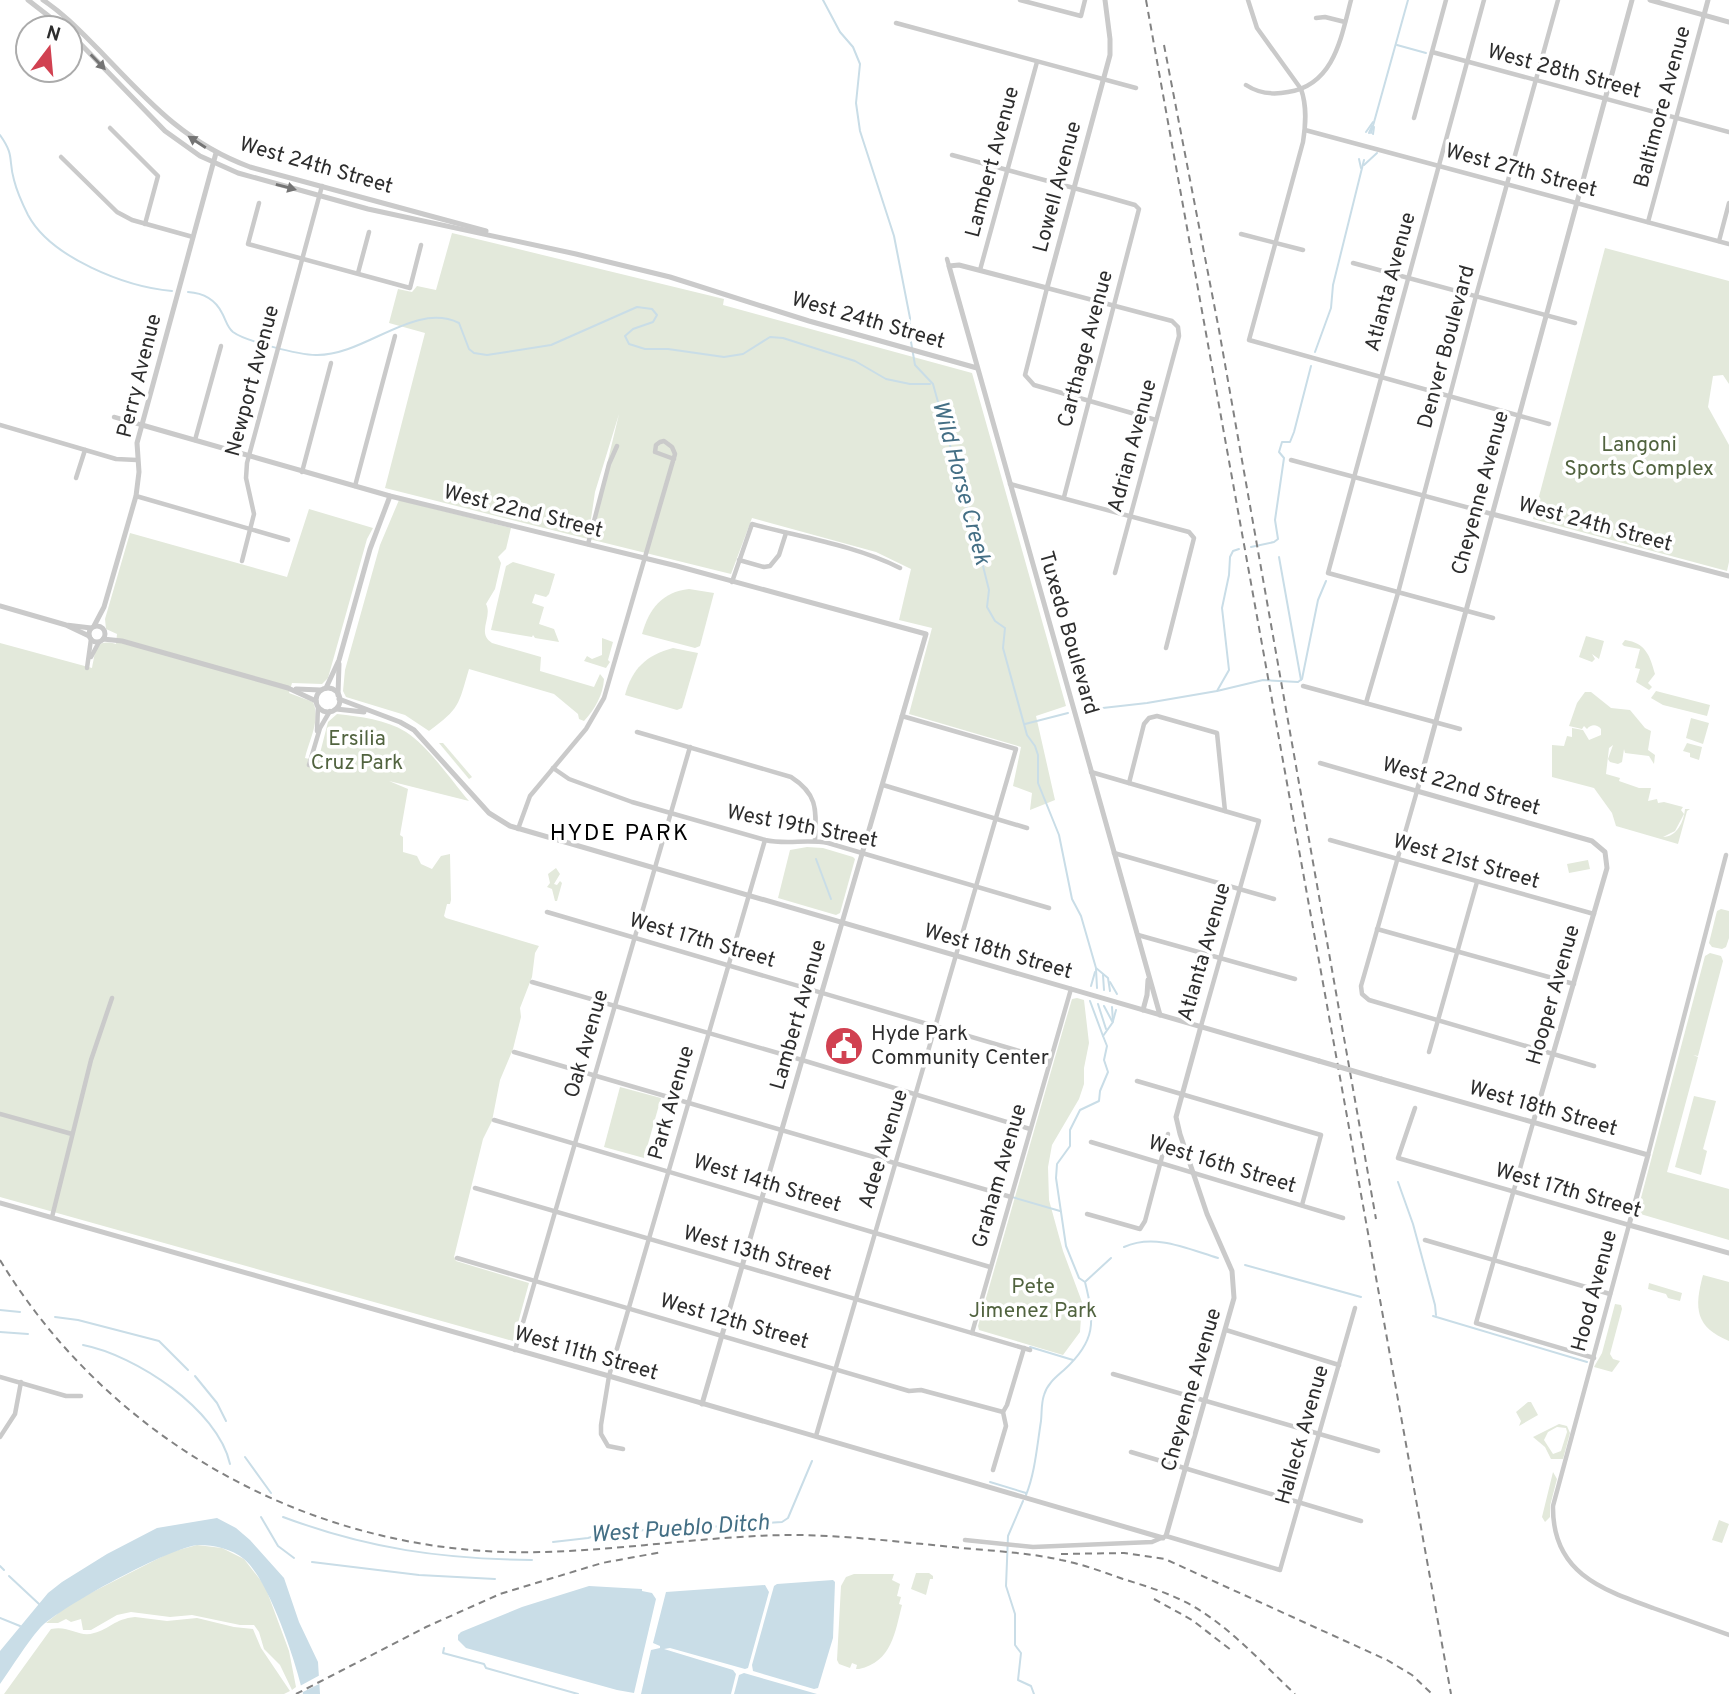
<svg xmlns="http://www.w3.org/2000/svg" width="1729" height="1694" font-family="Overpass,sans-serif">
  <rect width="100%" height="100%" fill="#fff"/>
  <g fill="#e3e9db" fill-rule="evenodd">
    <polygon points="452,233 724,299 723,305 972,373 1066,706 1036,716 1055,800 1030,810 1032,793 1013,786 1021,747 909,714 932,628 899,620 911,569 876,552 752,518 731,574 589,539 619,414 595,492 588,539 385,488 425,333 389,323 398,289 412,292 417,286 436,290"/>
    <polygon points="1605,248 1729,281 1729,384 1723,375 1713,376 1708,407 1729,445 1729,562 1727,571 1533,519"/>
    <path d="M399,500l112,28 -5,21 -8,8 3,6 -6,26 -9,15c7,13 -10,29 6,39l49,14 -1,14 54,16 6,-13 4,5c-1,16 -9,30 -20,42l-5,-2 -1,-5 -24,-20 -85,-25c-11,37 -9,39 -40,62l-24,-16 -59,-18 -3,-6 2,-21 35,-125z"/>
    <path d="M309,509l64,19 -6,11 -39,139 -6,6 -30,-1 -3,10 24,9c8,18 -4,38 -8,56l13,3 10,-39 9,-8c24,3 48,5 69,18 21,13 46,49 63,69l-80,-20 19,8 -8,46 3,2v15l14,4 4,8 11,5 9,-13 9,-2 1,46 -1,4h-3l-3,12 2,2 93,28 -4,7 -3,24 -12,31 1,9 -8,32 -13,31 -8,41 -9,18 -29,118 2,4 73,22 -16,58 -513,-144v-554l92,25c4,-17 2,-30 24,-24l1,-10 -11,-5 -1,-10 25,-86 157,44z"/>
    <polygon points="513,562 555,574 549,594 546,597 535,594 532,603 544,607 539,624 554,629 559,642 535,638 533,635 532,637 491,630 506,566"/>
    <path d="M689,589l25,4 -14,53 -5,2 -53,-14c7,-25 20,-42 47,-45z"/>
    <polygon points="1586,636 1604,641 1599,659 1592,654 1595,659 1592,662 1579,657"/>
    <polygon points="602,638 613,642 608,660 610,662 606,668 584,661 587,656 592,659 602,655"/>
    <path d="M1625,640c21,3 25,16 30,34l-7,9 4,4 -3,3 -13,-8 4,-13 -5,-1 5,-19 -16,-3 -2,-2z"/>
    <path d="M673,648l25,5 -16,55 -5,2 -52,-15c7,-26 21,-40 48,-47z"/>
    <polygon points="1656,691 1710,705 1707,716 1663,705 1651,698"/>
    <path d="M1585,692h6l20,16 19,2 15,18 6,3 -3,19 7,5 -1,9 -5,-8 -24,-3 -1,-4 -2,13 -4,2 -8,-2 -2,-3 5,-14 -4,3 -3,26 14,4 -1,3 20,7h12l-3,13 9,-2 1,4 6,-1 19,5 -2,3 3,4 -9,17 -12,6c14,0 21,-16 22,-28h5l-3,2 -9,33 -62,-18 -4,-13 -18,-25 -42,-11v-32l12,1 3,-10 5,1v-9l11,2 6,10 12,-5v-6c-4,-5 -10,-5 -14,0l-3,-3 -2,3 -13,-3 8,-23z"/>
    <polygon points="1691,718 1709,723 1703,744 1686,738"/>
    <polygon points="439,743 443,743 472,777 469,779"/>
    <polygon points="1687,743 1702,747 1699,760 1690,757 1690,753 1683,751"/>
    <polygon points="807,847 823,848 853,857 855,859 840,913 836,915 778,898 790,850"/>
    <polygon points="1588,860 1590,869 1569,873 1567,864"/>
    <polygon points="556,868 560,874 554,884 557,885 560,881 562,883 557,901 555,901 552,889 547,887 550,883 548,874"/>
    <polygon points="1721,909 1729,911 1729,938 1726,947 1722,949 1712,947 1709,943 1717,911"/>
    <polygon points="1710,953 1721,956 1723,961 1698,1056 1693,1055 1698,1057 1667,1172 1729,1189 1729,1240 1637,1213 1705,956"/>
    <polygon points="1077,998 1084,1000 1089,1043 1084,1068 1084,1084 1079,1099 1052,1145 1048,1167 1049,1200 1063,1251 1082,1302 1080,1332 1063,1355 979,1330 978,1326 1064,1026 1072,999"/>
    <polygon points="620,1087 661,1098 644,1158 604,1147"/>
    <polygon points="1694,1096 1716,1101 1703,1149 1707,1151 1701,1175 1675,1167"/>
    <path d="M1703,1275l26,7v59c-34,-14 -35,-33 -26,-66z"/>
    <polygon points="1649,1283 1682,1293 1680,1301 1668,1298 1666,1294 1648,1289"/>
    <polygon points="1615,1304 1621,1305 1622,1309 1610,1354 1613,1359 1620,1361 1612,1372 1594,1367 1602,1353"/>
    <polygon points="1528,1402 1531,1402 1538,1415 1519,1426 1521,1421 1516,1412"/>
    <path d="M1559,1424l8,2 3,7 -7,26h-12l-6,-12 -12,-10zM1557,1427l9,1 1,4 -6,19 -8,3 -9,-14 4,-8z"/>
    <polygon points="1553,1472 1557,1479 1550,1506 1550,1517 1545,1522 1542,1517"/>
    <polygon points="1719,1520 1729,1524 1722,1543 1712,1540"/>
    <polygon points="197,1545 222,1548 244,1559 265,1586 289,1651 296,1687 292,1690 280,1665 264,1649 259,1632 254,1625 240,1625 192,1615 170,1617 131,1612 117,1615 91,1630 83,1630 81,1619 71,1622 66,1619 58,1623 46,1623 71,1603 171,1552"/>
    <polygon points="916,1573 929,1573 933,1576 933,1579 930,1579 926,1595 911,1589"/>
    <path d="M854,1574h40l-2,6 8,4 -3,12 4,1 -2,7 3,1c-7,27 -10,57 -43,64h-3l1,-4 -5,-2 -2,5 -11,-4 -2,-4 4,-74 5,-9z"/>
    <path d="M135,1617l32,4 30,-3 37,9 19,2 8,19 29,43 -6,3h-280l47,-65c19,-4 28,9 43,4 16,-4 20,-14 41,-16z"/>
  </g>
  <g fill="#c9dde7">
    <path d="M217,1518l19,10 14,12 34,38 15,44 19,40 2,32h-17c-7,-32 -34,-114 -59,-135 -12,-10 -30,-14 -45,-14 -27,1 -139,62 -159,83 -15,17 -27,38 -40,56v-33l48,-58 14,-11 45,-28 50,-26z"/>
    <polygon points="833,1580 835,1582 833,1638 818,1688 814,1689 753,1671 752,1665 774,1586 777,1584"/>
    <polygon points="765,1585 769,1592 748,1668 745,1669 670,1648 664,1649 733,1670 736,1674 731,1694 641,1694 651,1650 660,1648 660,1646 653,1643 666,1592"/>
    <polygon points="589,1586 642,1589 642,1591 652,1593 656,1599 634,1693 617,1690 466,1648 458,1640 458,1635 461,1632 522,1607"/>
    <polygon points="744,1673 817,1694 734,1694 739,1675"/>
  </g>
  <polygon fill="#fff" points="322,1674 323,1682 299,1694 298,1687"/>
  <g fill="none" stroke-linecap="round" stroke-linejoin="round">
    <g stroke="#c9dde7" stroke-width="2">
      <polyline points="823,0 840,32 853,47 860,64 856,103 860,131 894,236 910,318 910,336 915,365 933,384 978,546 989,590 987,607 995,621 1005,628 1003,648 1027,735 1035,746 1038,755 1038,783 1059,835 1072,899 1081,916 1096,968 1108,978 1110,991"/>
      <polyline points="1397,45 1426,53"/>
      <polyline points="1366,132 1373,122"/>
      <polyline points="1369,133 1372,126"/>
      <polyline points="1371,133 1408,0"/>
      <polyline points="1373,134 1374,127"/>
      <path d="M0,135c15,21 8,24 14,45 3,12 9,25 14,35 23,43 98,72 144,76"/>
      <polyline points="1359,159 1361,168"/>
      <polyline points="1364,165 1377,153"/>
      <path d="M188,292c15,1 27,7 34,21 4,7 5,14 11,19 12,9 66,23 83,23 49,1 98,-54 143,-32l10,26 5,4 13,2 64,-10 86,-38 15,2 5,6 -4,7 -20,7 -8,7 4,8 16,5h23l56,8 19,-3 27,-17 13,1 72,23 31,18 24,5h20"/>
      <polyline points="1315,352 1331,308 1333,285 1364,160"/>
      <polyline points="1251,547 1274,542 1278,539 1275,520 1284,458 1279,452 1282,442 1290,442 1294,432 1311,366"/>
      <polyline points="1279,557 1301,680"/>
      <polyline points="1217,691 1229,670 1222,608 1229,575 1230,557 1233,551 1239,549"/>
      <polyline points="1085,710 1147,703 1217,691 1263,680 1298,682 1302,679 1318,600 1326,581"/>
      <polyline points="1025,724 1068,713"/>
      <polyline points="816,859 831,899"/>
      <polyline points="1096,969 1097,988"/>
      <polyline points="1103,975 1104,990"/>
      <polyline points="1110,982 1117,994"/>
      <polyline points="1091,986 1095,972"/>
      <polyline points="1090,1001 1103,1036"/>
      <polyline points="1098,1004 1106,1029"/>
      <polyline points="1104,1006 1112,1021"/>
      <polyline points="1113,1021 1116,1010"/>
      <polyline points="1398,1182 1413,1224 1435,1305 1436,1315"/>
      <polyline points="1012,1197 1060,1211"/>
      <path d="M1124,1247c31,-14 64,2 94,11"/>
      <polyline points="1245,1265 1361,1297"/>
      <polyline points="1086,1281 1111,1258"/>
      <polyline points="0,1310 20,1312"/>
      <polyline points="1433,1316 1587,1362"/>
      <polyline points="55,1317 78,1320 159,1341 188,1370"/>
      <polyline points="0,1332 28,1334"/>
      <path d="M83,1345c52,10 135,64 147,119"/>
      <polyline points="1030,1347 1073,1360"/>
      <polyline points="195,1376 217,1403 226,1421"/>
      <polyline points="245,1457 271,1493"/>
      <polyline points="990,1482 1026,1493"/>
      <path d="M1026,1495c9,-22 11,-49 15,-74 1,-9 0,-17 3,-26 3,-11 12,-18 20,-25 32,-29 31,-48 21,-88l-6,-4 -13,-32 -10,-68 1,-14 13,-18v-16l10,-20 19,-9 1,-10 8,-19 -4,-12 3,-14 -4,-10 10,-14 -1,-15"/>
      <polyline points="1023,1501 1008,1536 1006,1586 1015,1614 1015,1645 1021,1653 1018,1680 1031,1686 1034,1694"/>
      <polyline points="261,1517 278,1546 294,1558"/>
      <path d="M283,1517c86,32 159,42 249,43"/>
      <polyline points="553,1542 588,1538 608,1532 645,1530 676,1533 709,1527 782,1522 788,1518 812,1461"/>
      <polyline points="312,1562 419,1575 495,1579"/>
      <polyline points="0,1566 4,1570"/>
      <polyline points="9,1576 39,1604"/>
      <polyline points="0,1618 20,1626"/>
      <polyline points="444,1648 443,1653 484,1664 486,1668 578,1694"/>
    </g>
    <g stroke="#cacaca" stroke-width="4.5">
      <polyline points="1020,0 1081,16 1085,0"/>
      <path d="M1248,0l9,28 44,61c6,17 5,34 2,53l-54,198 300,84"/>
      <polyline points="1484,0 1328,573 1493,618"/>
      <polyline points="1316,18 1325,17 1345,22"/>
      <polyline points="896,23 1136,88"/>
      <polyline points="1432,52 1729,132"/>
      <path d="M1246,85c12,8 27,10 42,7 46,-7 53,-54 63,-92"/>
      <polyline points="1414,118 1446,0"/>
      <polyline points="110,128 158,176 145,224"/>
      <polyline points="1305,130 1729,244"/>
      <polyline points="952,155 1107,197 1135,205 1139,209 1064,497"/>
      <polyline points="61,157 117,212 132,220 193,237"/>
      <polyline points="259,203 248,244 410,288 421,245"/>
      <polyline points="1648,222 1704,15"/>
      <polyline points="1241,234 1303,250"/>
      <polyline points="1719,241 1729,203"/>
      <polyline points="947,259 949,266"/>
      <polyline points="1353,263 1575,323"/>
      <polyline points="980,270 1037,62"/>
      <polyline points="358,273 369,232"/>
      <polyline points="114,417 142,425"/>
      <polyline points="0,425 116,459 137,460"/>
      <polyline points="195,440 221,346"/>
      <polyline points="1291,460 1492,514"/>
      <polyline points="302,472 331,363"/>
      <polyline points="76,478 85,450"/>
      <polyline points="1010,484 1189,532 1194,538 1166,648"/>
      <polyline points="355,486 395,336"/>
      <polyline points="136,496 288,540"/>
      <polyline points="588,544 609,464 617,446"/>
      <polyline points="739,560 764,567 770,566 779,555 786,533"/>
      <polyline points="242,561 254,514 246,478 247,463 322,186"/>
      <polyline points="1115,573 1179,336 1178,327 1172,321 1047,288 1025,375 1034,385 1156,420"/>
      <path d="M732,582l20,-58c48,13 102,21 148,44"/>
      <polyline points="91,657 99,642"/>
      <polyline points="87,668 91,639"/>
      <polyline points="1303,686 1460,729"/>
      <polyline points="1366,703 1398,593 1476,296 1558,0"/>
      <polyline points="317,731 318,707"/>
      <path d="M637,732l154,45c28,18 25,34 24,64"/>
      <polyline points="1320,763 1417,791 1361,986 1362,994 1369,1000 1594,1066"/>
      <polyline points="309,765 320,728 330,711"/>
      <path d="M553,768l16,11 63,23 133,38c21,5 41,-1 63,3l221,65"/>
      <polyline points="1091,772 1259,821 1201,1026"/>
      <polyline points="1129,783 1144,724 1149,718 1157,716 1217,733 1225,811"/>
      <polyline points="883,785 1027,828"/>
      <polyline points="518,829 530,796 586,729 604,698 675,454 672,447 664,441 660,442 656,445 655,452 674,459"/>
      <polyline points="1330,840 1594,914"/>
      <polyline points="1114,853 1274,899"/>
      <polyline points="547,912 1050,1060"/>
      <polyline points="1377,929 1574,984"/>
      <polyline points="1138,935 1295,979"/>
      <polyline points="532,982 802,1060 1030,1129"/>
      <polyline points="514,1052 1011,1197"/>
      <polyline points="1429,1052 1477,882"/>
      <polyline points="1137,1081 1321,1135 1302,1205"/>
      <path d="M1415,1108l-17,50 231,67 -76,281c-1,66 47,83 100,102 25,9 50,18 76,27"/>
      <polyline points="0,1114 72,1134"/>
      <polyline points="494,1120 990,1267"/>
      <polyline points="1533,1123 1476,1323 1594,1358"/>
      <polyline points="1091,1142 1343,1218"/>
      <polyline points="1648,1155 1726,855"/>
      <polyline points="475,1188 1030,1350"/>
      <polyline points="1087,1214 1140,1229 1145,1221 1168,1134"/>
      <polyline points="52,1217 91,1060 112,998"/>
      <polyline points="1425,1240 1610,1294"/>
      <polyline points="457,1258 909,1391 921,1390 1003,1412"/>
      <polyline points="1226,1330 1339,1365"/>
      <polyline points="972,1333 1071,989"/>
      <polyline points="515,1350 690,747"/>
      <polyline points="1113,1374 1378,1451"/>
      <polyline points="0,1377 66,1396 81,1396"/>
      <polyline points="816,1436 1016,749 902,716"/>
      <polyline points="0,1437 15,1414 21,1382"/>
      <polyline points="623,1449 608,1446 601,1434 601,1425 609,1376 765,840"/>
      <polyline points="1131,1452 1361,1521"/>
      <polyline points="993,1470 1006,1426 1003,1412 1007,1405 1024,1348"/>
      <polyline points="965,1540 1033,1547 1152,1542 1166,1536 1280,1570 1355,1308"/>
    </g>
    <g stroke="#cacaca" stroke-width="5">
      <polyline points="28,0 64,28"/>
      <path d="M43,0c21,14 38,32 56,50 47,49 85,93 151,117l236,64"/>
      <polyline points="1105,0 1110,39 1110,55 1047,288 959,265 949,266 1160,1015"/>
      <polyline points="1650,0 1729,22"/>
      <polyline points="1704,15 1708,0"/>
      <polyline points="70,33 165,131 200,156 238,173 368,209 576,254 670,277 809,321 977,368"/>
      <polyline points="142,425 390,496 677,566 926,634 702,1404"/>
      <polyline points="1492,514 1729,576"/>
      <polyline points="0,606 66,625 91,628"/>
      <circle cx="97" cy="634" r="8"/>
      <polyline points="68,626 89,636"/>
      <polyline points="94,626 104,607 136,496 139,472 137,443 216,153"/>
      <polyline points="103,639 122,641 288,688 316,701"/>
      <polyline points="326,688 339,660 370,549 390,496"/>
      <circle cx="328" cy="700" r="12"/>
      <polyline points="296,689 321,690"/>
      <polyline points="338,695 339,664"/>
      <polyline points="339,699 400,722 414,730 489,813 510,826 1319,1061"/>
      <polyline points="336,709 364,712"/>
      <polyline points="1143,1010 1147,995 1148,980"/>
      <polyline points="1381,1079 1648,1155 1629,1225 1729,1253"/>
      <polyline points="1533,1123 1607,868 1605,852 1592,841 1417,791 1632,0"/>
      <polyline points="0,1203 609,1376 1163,1538"/>
      <polyline points="1166,1536 1234,1298 1232,1271 1207,1214 1180,1134 1176,1117 1201,1026"/>
    </g>
    <g stroke="#828282" stroke-width="2" stroke-dasharray="7 5" stroke-linecap="butt">
      <polyline points="1146,0 1451,1694"/>
      <polyline points="1164,45 1219,330 1376,1219"/>
      <path d="M0,1260c103,170 286,278 484,291 91,6 183,-11 274,-15 65,-4 130,5 195,11 36,4 73,5 108,13 21,4 42,12 62,19 23,7 46,14 68,26 39,22 71,58 104,89"/>
      <polyline points="1061,1554 1124,1553 1165,1559 1387,1660 1412,1675 1432,1694"/>
      <polyline points="1154,1599 1192,1620 1231,1650"/>
      <polyline points="296,1694 426,1627 500,1594 602,1563 662,1552"/>
    </g>
    <polyline stroke="#cacaca" stroke-width="5" points="1319,1061 1381,1079"/>
  </g>
  <defs><path id="oneway-solid" d="M-6-.8H1V-3.2L6.5 0L1 3.2V.8H-6Z" transform="scale(1.75)"/></defs>
  <g fill="#747474">
    <use href="#oneway-solid" transform="translate(98 62) rotate(46)"/>
    <use href="#oneway-solid" transform="translate(197 142) rotate(-147)"/>
    <use href="#oneway-solid" transform="translate(286 187) rotate(15)"/>
  </g>
  <defs>
    <symbol id="civic-disc" viewBox="-11 -11 22 22"><circle r="9.5" fill="#d14151" stroke="#fff"/><path d="M-.6-6.5H3V-4.5H.6V-3L4-1V1h2V6H-6V1h2V-1L-.6-3ZM-1.2 2.5V6h2.4V2.5Z" fill="#fff"/></symbol>
  </defs>
  <g fill-rule="evenodd">
    <use href="#civic-disc" x="822" y="1024" width="44" height="44"/>
  </g>
  <g text-anchor="middle" dominant-baseline="central" stroke-width="7" stroke-linejoin="round" paint-order="stroke">
    <g font-size="21" fill="#2d2d2d" stroke="#fff">
      <text transform="translate(1564 72) rotate(15)">West 28th Street</text>
      <text transform="translate(1663 107) rotate(-75)">Baltimore Avenue</text>
      <text transform="translate(993 162) rotate(-75)">Lambert Avenue</text>
      <text transform="translate(316 166) rotate(16)">West 24th Street</text>
      <text transform="translate(1521 171) rotate(15)">West 27th Street</text>
      <text transform="translate(1058 187) rotate(-75)">Lowell Avenue</text>
      <text transform="translate(1391 282) rotate(-75)">Atlanta Avenue</text>
      <text transform="translate(868 321) rotate(16)">West 24th Street</text>
      <text transform="translate(1447 347) rotate(-75)">Denver Boulevard</text>
      <text transform="translate(1086 349) rotate(-75)">Carthage Avenue</text>
      <text transform="translate(140 376) rotate(-76)">Perry Avenue</text>
      <text transform="translate(253 381) rotate(-75)">Newport Avenue</text>
      <text transform="translate(1133 446) rotate(-75)">Adrian Avenue</text>
      <text transform="translate(1481 493) rotate(-75)">Cheyenne Avenue</text>
      <text transform="translate(523 512) rotate(14)">West 22nd Street</text>
      <text transform="translate(1595 525) rotate(15)">West 24th Street</text>
      <text transform="translate(1068 633) rotate(74)">Tuxedo Boulevard</text>
      <text transform="translate(1461 787) rotate(16)">West 22nd Street</text>
      <text transform="translate(802 827) rotate(11)">West 19th Street</text>
      <text transform="translate(1466 862) rotate(16)">West 21st Street</text>
      <text transform="translate(702 941) rotate(16)">West 17th Street</text>
      <text transform="translate(998 952) rotate(16)">West 18th Street</text>
      <text transform="translate(1205 952) rotate(-74)">Atlanta Avenue</text>
      <text transform="translate(1554 995) rotate(-74)">Hooper Avenue</text>
      <text transform="translate(799 1015) rotate(-74)">Lambert Avenue</text>
      <text transform="translate(587 1044) rotate(-74)">Oak Avenue</text>
      <text transform="translate(672 1103) rotate(-74)">Park Avenue</text>
      <text transform="translate(1543 1109) rotate(16)">West 18th Street</text>
      <text transform="translate(884 1149) rotate(-73)">Adee Avenue</text>
      <text transform="translate(1222 1165) rotate(17)">West 16th Street</text>
      <text transform="translate(1000 1176) rotate(-74)">Graham Avenue</text>
      <text transform="translate(767 1184) rotate(17)">West 14th Street</text>
      <text transform="translate(1568 1191) rotate(16)">West 17th Street</text>
      <text transform="translate(757 1254) rotate(16)">West 13th Street</text>
      <text transform="translate(1595 1291) rotate(-75)">Hood Avenue</text>
      <text transform="translate(734 1322) rotate(16)">West 12th Street</text>
      <text transform="translate(586 1354) rotate(16)">West 11th Street</text>
      <text transform="translate(1192 1390) rotate(-74)">Cheyenne Avenue</text>
      <text transform="translate(1303 1435) rotate(-74)">Halleck Avenue</text>
    </g>
    <g font-size="21" fill="#51633f" stroke="#fff">
      <text x="1639" y="445">Langoni<tspan x="1639" dy="24">Sports Complex</tspan></text>
      <text x="357" y="739">Ersilia<tspan x="357" dy="24">Cruz Park</tspan></text>
      <text x="1033" y="1287">Pete<tspan x="1033" dy="24">Jimenez Park</tspan></text>
    </g>
    <g font-size="21" fill="#2d2d2d" stroke="#fff" text-anchor="start">
      <text x="871" y="1034">Hyde Park<tspan x="871" dy="24">Community Center</tspan></text>
    </g>
    <g font-size="23" font-style="italic" fill="#446f85" stroke="#fff">
      <text transform="translate(960 483) rotate(75)">Wild Horse Creek</text>
      <text transform="translate(680 1530) rotate(-4)">West Pueblo Ditch</text>
    </g>
    <g font-size="23" letter-spacing="2" fill="#000" stroke="#fff">
      <text x="620" y="834">HYDE PARK</text>
    </g>
  </g>
  <g transform="translate(49 49) rotate(16)"><circle r="33" fill="#ffffff" stroke="#ababab" stroke-width="2"/>
  <path d="M0-5L12 26L0 18L-12 26Z" fill="#d14151"/>
  <text y="-10" font-size="19" font-weight="bold" text-anchor="middle" fill="#2d2d2d">N</text>
  </g>
</svg>
